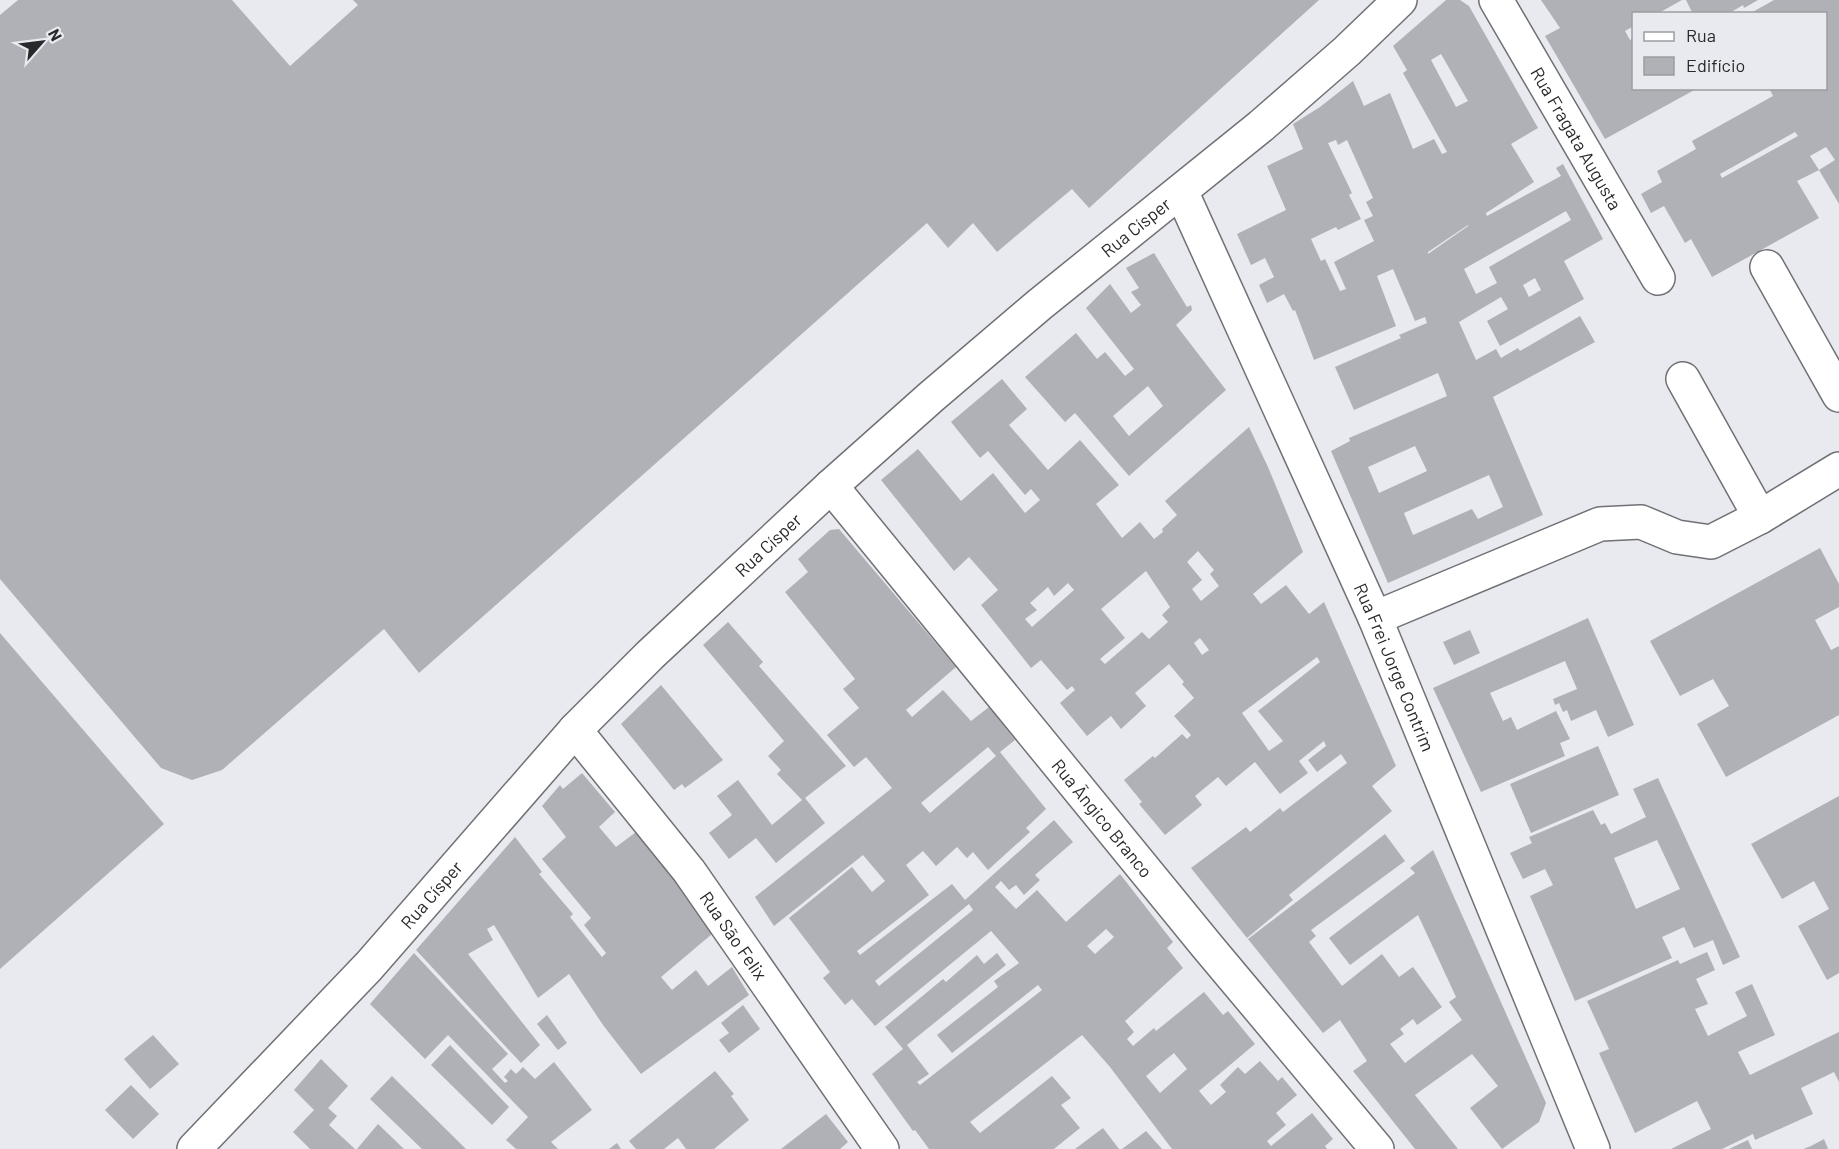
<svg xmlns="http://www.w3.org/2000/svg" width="1839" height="1149" font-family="Barlow,sans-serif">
  <rect width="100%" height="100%" fill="#e8eaef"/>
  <g fill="#b0b1b6" fill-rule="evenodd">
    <polygon points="18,0 232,0 290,66 358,5 353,0 1319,0 1089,208 1072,189 997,252 973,223 948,248 927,223 419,673 384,629 222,770 192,780 161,768 0,579 0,15"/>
    <path d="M1446,0h14l9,6 69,122 -27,16 23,38 -48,31 1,3 74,-40 -5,-8 7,-4 40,75 -39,22 20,38 -84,47 -13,-25 21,-12 -7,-12 -42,25 17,38 20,-11 5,9 17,-10 2,3 60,-35 15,26 -102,55 50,118 -155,68 -57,-132 19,-10 -1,-3 98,-42 -9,-23 -84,37 -19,-43 66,-29 -2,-3 28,-12 -2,-6 -10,4 -22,-52 -16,7 19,50 -82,34 -19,-50 -2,1 -9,-17 -17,9 -8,-18 15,-8 -9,-19 -14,7 -14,-31 49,-24 -19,-44 36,-17 -10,-25 27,-17 33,-26 11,25 26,-13 23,56 21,-10 8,15 5,-2 -44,-79 4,-3 -14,-24zM1441,54l27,47 -12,6 -25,-47zM1336,140l2,5 9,-5 26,58 -7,4 7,14 -9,4 10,21 -40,21 12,27 -6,2 -15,-32 -4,2 -10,-22 25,-12 2,3 23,-11 -12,-24 3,-2 -24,-50zM1566,211l5,9 -82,47 8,16 -21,11 -12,-25zM1468,225v1l-40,28v-2zM1535,278l6,12 -12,7 -6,-12zM1415,446l12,25 -48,22 -11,-26zM1489,475l14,32 -25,12 -6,-10 -59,26 -9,-22z"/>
    <polygon points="1541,0 1682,0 1657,14 1634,14 1634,26 1625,31 1630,40 1634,38 1634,88 1698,88 1605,139 1545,36 1560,28"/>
    <polygon points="1686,0 1758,0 1744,8 1743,5 1728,14 1693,14"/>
    <path d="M1774,0h65v204l-20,-34 16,-10 -9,-13 -16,9 9,14 -22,11 22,37 -107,59 -21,-38 -6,4 -21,-37 -13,7 -10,-19 21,-12 -5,-11 39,-22 -4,-8 81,-45 -4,-8h57v-74h-77zM1795,132l3,4 -76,42 -2,-4z"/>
    <path d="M1154,253l33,54 4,-2 1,5 -16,15 50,65 -97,86 -54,-63 -10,9 -40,-45 51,-44 21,26 8,-7 20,24 9,-7 -48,-61 24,-24 21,29 10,-8 -10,-13 8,-4 -13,-20zM1148,386l15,20 -34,30 -16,-20z"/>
    <path d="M1002,379l25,30 -18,16 39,45 32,-30 39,45 -23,19 26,34 18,-16 14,17 9,-7 -1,-3 15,-14 -12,-14 84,-74 19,40 35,85 -50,42 8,10 25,-19 23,29 15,-12 72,164 -24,20 20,25 -103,84 4,5 -46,38 -56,-70 55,-41 4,5 30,-24 3,4 64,-49 -6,-9 -24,18 -9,-12 18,-14 -2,-5 -25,20 9,12 -28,21 -25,-32 -29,24 -8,-9 -23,19 7,9 -37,30 -26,-31 3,-2 -18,-22 29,-24 2,2 27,-24 5,5 4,-4 -17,-19 20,-18 -12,-14 2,-2 -15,-18 -34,29 11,13 -25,23 -10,-13 -24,20 -27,-33 15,-13 -3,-4 -5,4 -26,-30 -10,8 -50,-63 17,-15 -29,-33 -15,14 -73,-91 37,-31 43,52 32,-28 32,40 15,-13 -9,-11 -6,6 -37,-44 -8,7 -29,-36zM1198,551l16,19 -4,4 9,12 -18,15 -9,-12 10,-9 -15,-18zM1146,571l24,36 -8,8 6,7 -19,17 -7,-7 -37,32 -5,-5 25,-21 -24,-29zM1068,583l6,7 -42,37 -7,-8 12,-9 -7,-7 18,-16 6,9zM1200,638l9,12 -7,5 -8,-12zM1317,657l3,5 -62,49 25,30 -14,10 -27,-38z"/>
    <path d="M839,529l117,138 -50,43 6,7 31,-27 28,31 18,-14 26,33 -15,12 46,57 -20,19 4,4 -42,38 -15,-18 -6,6 -10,-11 -21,19 -13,-15 -17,14 23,30 -72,56 3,4 92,-71 13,16 89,-80 19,22 -38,33 5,5 -16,15 -8,-10 -7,5 -8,-9 -6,6 21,22 21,-19 29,32 54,-48 53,68 -6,6 16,20 -58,53 9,11 -7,7 6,7 21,-18 2,3 48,-39 19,23 5,-4 27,33 -56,47 12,14 15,-13 -6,-7 18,-18 7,7 15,-13 18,20 4,-4 15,18 -21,18 10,12 -19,16 4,5 41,-33 21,26 -8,7 2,3h-155l-62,-82 -28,-32 -112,87 10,11 72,-57 19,22 -10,7 19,23 -26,21h-125l-14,-19 -2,1 -41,-57 31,-25 -18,-22 58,-48 3,3 31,-27 7,9 13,-11 9,12 -99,80 22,29 -12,8 3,3 122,-95 -4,-5 -86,68 -15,-18 61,-48 -4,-6 25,-18 -28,-32 -116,95 -23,-27 -7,6 -22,-27 7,-6 -41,-54 63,-51 20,25 13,-11 -22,-26 -89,71 -19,-29 137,-109 -26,-31 -12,10 -27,-32 32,-27 -16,-19 12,-10 -70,-87 23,-20 -10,-13 32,-29zM988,747l8,9 -66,57 -9,-10zM969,904l4,6 -94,76 -4,-5zM1106,929l8,8 -19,17 -8,-8zM1174,1053l13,16 -27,24 -14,-17z"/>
    <polygon points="1820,548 1839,584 1839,607 1815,620 1831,650 1839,646 1839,715 1726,777 1697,724 1729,706 1713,679 1680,696 1650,641"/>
    <polygon points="1588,618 1634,725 1608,737 1596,710 1571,721 1567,710 1563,712 1559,703 1555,705 1553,699 1577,689 1565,661 1490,693 1503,721 1511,717 1517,730 1556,711 1570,739 1560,743 1565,756 1481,792 1433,688"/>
    <polygon points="728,622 763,662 759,666 846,766 805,798 825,823 776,863 756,838 729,859 709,833 732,815 717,796 738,780 772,825 802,800 777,774 781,770 768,756 784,741 703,645"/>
    <polygon points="1470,630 1480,653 1454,665 1443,642"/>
    <polygon points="0,633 164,824 0,969"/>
    <polygon points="661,685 723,760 685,788 682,784 674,790 621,724"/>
    <polygon points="1598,746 1619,795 1531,833 1510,784"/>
    <polygon points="582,773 615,812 599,827 616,847 640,829 694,902 691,905 712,934 661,977 672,990 696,970 708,986 732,967 749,995 641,1074 603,1025 569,974 538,998 494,925 487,929 493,940 468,954 540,1045 521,1063 416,950 515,837 542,872 539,874 573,914 570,917 602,957 606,953 584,925 591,918 542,859 566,837 542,806 560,785 563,789"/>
    <path d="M1658,778l82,179 -17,8 -10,-25 -19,8 -10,-21 -22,10 10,21 -97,43 -45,-105 23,-11 -8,-16 -22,10 -13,-26 22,-10 -3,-6 64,-27 8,15 4,-2 6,11 35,-17 -13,-28zM1657,840l23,49 -44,20 -22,-51z"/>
    <polygon points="1839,796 1839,973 1827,980 1798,926 1829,909 1814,881 1782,899 1751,844"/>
    <polygon points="1385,834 1405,861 1311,930 1316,936 1309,942 1342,986 1382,954 1399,977 1413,967 1442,1007 1417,1025 1413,1019 1400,1029 1404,1034 1390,1044 1405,1063 1462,1020 1449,1002 1456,997 1418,915 1350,965 1329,938 1415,873 1410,868 1433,850 1546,1103 1539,1122 1502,1149 1470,1108 1498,1086 1472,1054 1415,1095 1458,1149 1415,1149 1353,1071 1367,1061 1340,1020 1323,1033 1248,939"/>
    <polygon points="1707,952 1715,970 1696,979 1708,1004 1695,1009 1708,1036 1747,1016 1735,992 1752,984 1775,1035 1738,1052 1750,1075 1839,1032 1839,1082 1834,1072 1801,1088 1813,1114 1755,1140 1753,1134 1722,1149 1671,1149 1711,1129 1697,1101 1635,1133 1599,1053 1609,1049 1587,1001 1678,960 1680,964"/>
    <polygon points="414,953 508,1054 492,1069 505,1083 508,1081 504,1077 511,1069 516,1074 523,1067 535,1079 554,1062 592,1110 551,1142 558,1149 516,1149 506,1140 528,1117 448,1035 425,1059 370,1004"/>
    <polygon points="743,1005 760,1029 729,1053 719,1040 729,1033 721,1023"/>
    <polygon points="547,1015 567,1043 558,1050 537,1024"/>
    <polygon points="153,1035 179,1064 150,1089 124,1059"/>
    <polygon points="450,1045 509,1107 492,1125 431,1065"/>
    <polygon points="321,1059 348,1086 328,1108 337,1116 329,1125 355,1149 310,1149 293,1132 314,1110 294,1090"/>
    <polygon points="715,1071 734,1094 731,1096 749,1120 714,1149 686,1149 678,1138 664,1149 636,1149 629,1141"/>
    <polygon points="392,1076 400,1084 466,1149 422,1149 370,1099"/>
    <polygon points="131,1085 159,1114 133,1139 105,1110"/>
    <polygon points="826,1114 848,1142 840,1149 781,1149"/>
    <polygon points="378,1124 404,1149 357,1149"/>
    <polygon points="1103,1128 1119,1149 1075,1149"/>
    <polygon points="1146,1131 1162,1149 1122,1149 1137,1138"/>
    <polygon points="1824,1139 1828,1149 1803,1149 1811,1146"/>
    <polygon points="1748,1140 1752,1149 1729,1149"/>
    <polygon points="617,1143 621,1149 609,1149"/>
  </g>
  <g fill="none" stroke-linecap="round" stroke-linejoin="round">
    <defs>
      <g id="street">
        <path id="s1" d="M1496,0l162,278"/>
        <path id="s2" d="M1181,191l194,427 218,531"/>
        <polyline points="1767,267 1839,395"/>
        <polyline points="1683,379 1760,517"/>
        <path id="s3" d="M831,486l376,460 170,203"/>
        <polyline points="1375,618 1600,524 1641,522 1677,537 1711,542 1760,517 1839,469"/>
        <path id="s4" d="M575,730l114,141 193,278"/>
        <path id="s5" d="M194,1149l175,-183 206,-236 75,-75 181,-169 100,-89 108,-92 222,-179 86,-75 53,-51"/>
      </g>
    </defs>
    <use href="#street" stroke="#707175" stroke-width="36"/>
    <use href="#street" stroke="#fff" stroke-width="33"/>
  </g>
  <g text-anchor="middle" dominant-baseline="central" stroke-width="4.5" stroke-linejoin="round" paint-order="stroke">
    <g font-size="18" fill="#28292b" stroke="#e8eaef">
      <text stroke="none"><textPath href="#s1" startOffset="160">Rua Fragata Augusta</textPath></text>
      <text stroke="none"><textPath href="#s5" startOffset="1320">Rua Císper</textPath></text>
      <text stroke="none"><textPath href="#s5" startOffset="834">Rua Císper</textPath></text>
      <text stroke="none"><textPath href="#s2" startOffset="522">Rua Frei Jorge Contrim</textPath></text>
      <text stroke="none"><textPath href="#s3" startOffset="429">Rua Ãngico Branco</textPath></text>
      <text stroke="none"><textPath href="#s5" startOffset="348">Rua Císper</textPath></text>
      <text stroke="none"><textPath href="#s4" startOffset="260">Rua São Felix</textPath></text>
    </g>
  </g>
  <rect x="1632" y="12" width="195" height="78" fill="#e8eaef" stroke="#9b9da1" stroke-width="1.5"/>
  <rect x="1644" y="32" width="30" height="9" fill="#ffffff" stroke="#9b9da1" stroke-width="1.5"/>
  <text x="1686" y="42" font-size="18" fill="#28292b">Rua</text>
  <rect x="1644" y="57" width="30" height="18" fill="#b0b1b6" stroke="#9b9da1" stroke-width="1.5"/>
  <text x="1686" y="72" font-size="18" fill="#28292b">Edifício</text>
  <g transform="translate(42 42) rotate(62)" stroke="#e8eaef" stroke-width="4.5" paint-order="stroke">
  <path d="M0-4.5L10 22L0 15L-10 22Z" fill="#28292b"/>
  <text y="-9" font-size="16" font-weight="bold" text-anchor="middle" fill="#28292b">N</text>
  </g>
</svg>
